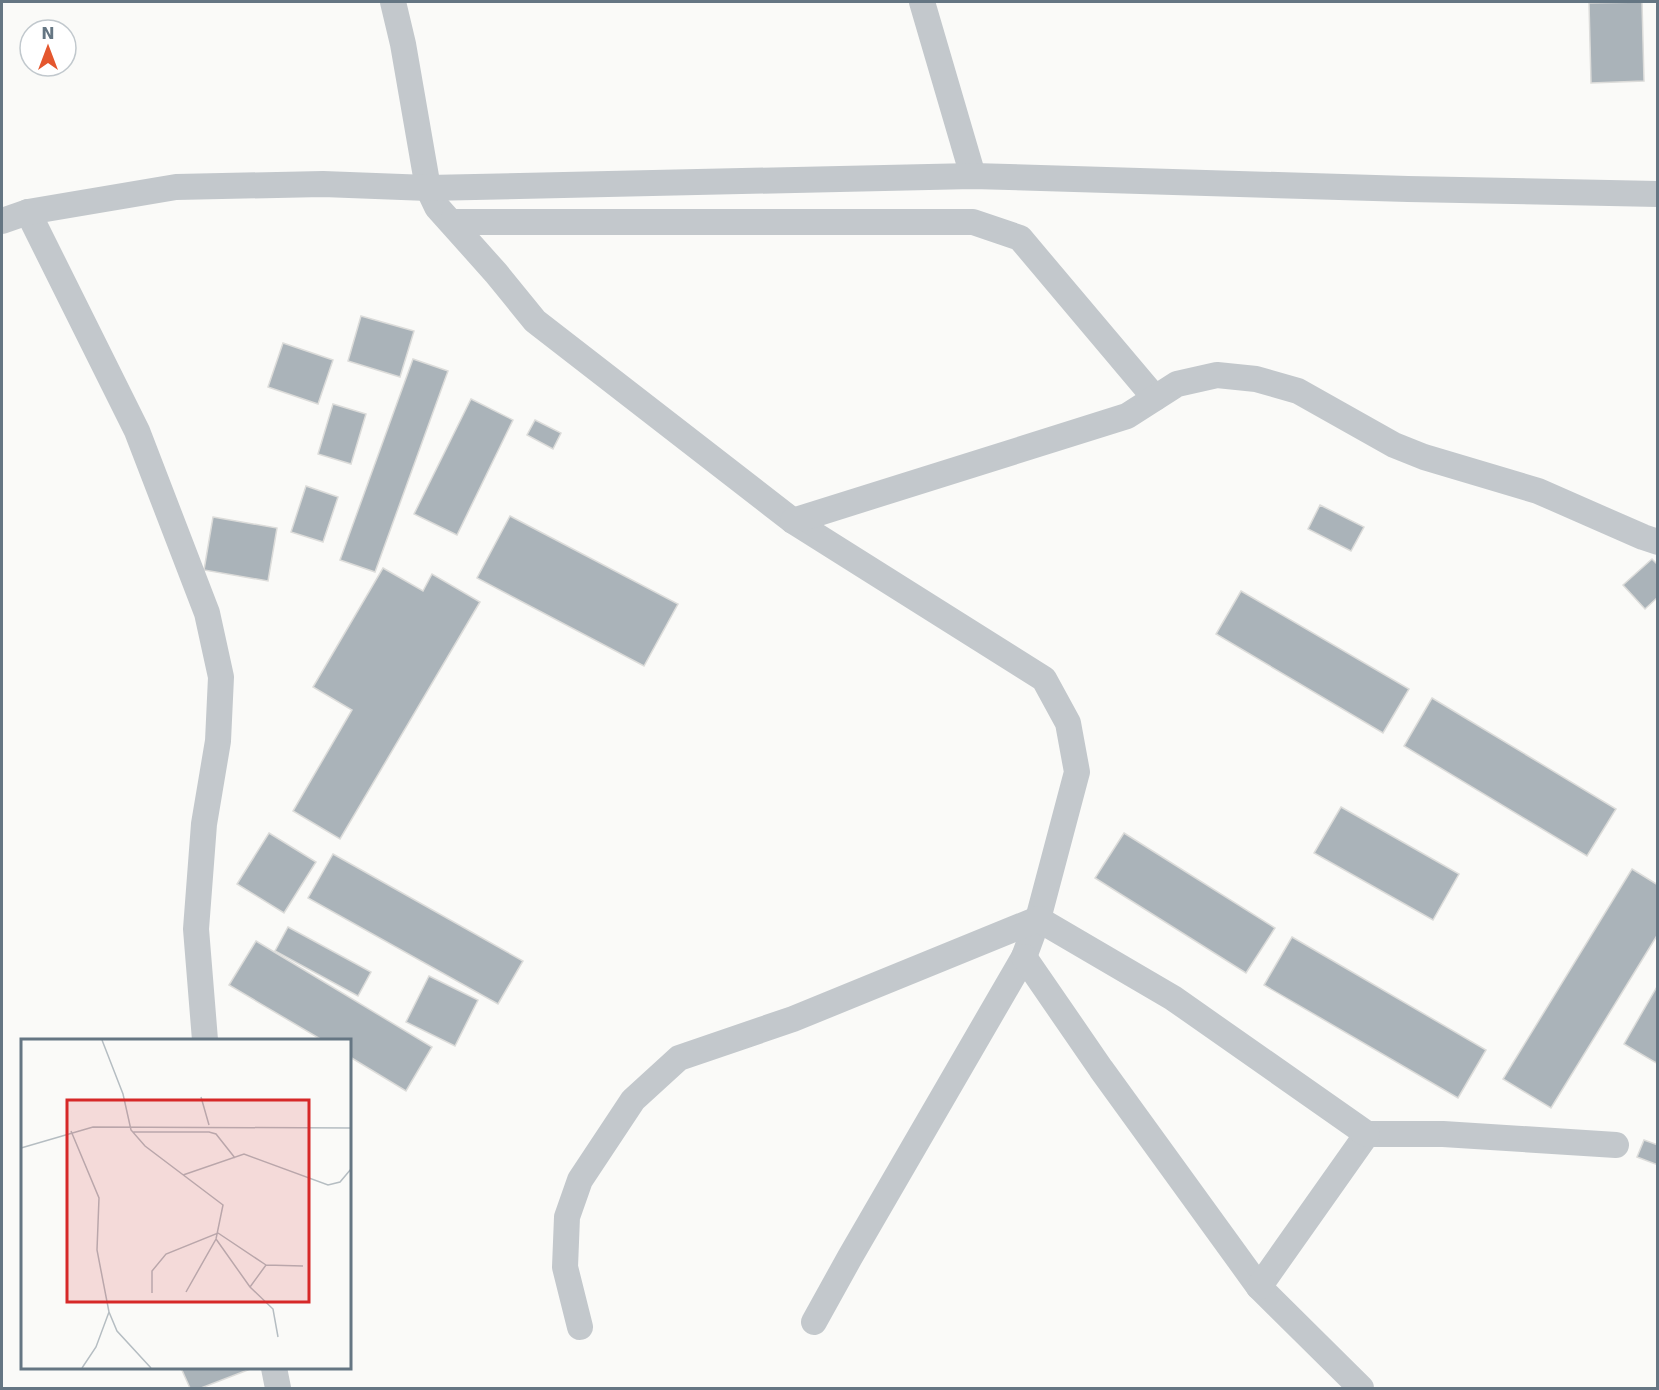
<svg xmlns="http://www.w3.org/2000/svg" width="1659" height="1390" font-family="'DejaVu Sans',sans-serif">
  <rect width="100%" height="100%" fill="#fafaf8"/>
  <g fill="#aab3b9" stroke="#dcdcda" stroke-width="1.5">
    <polygon points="1642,2 1644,81 1591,83 1589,3"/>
    <polygon points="361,316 414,331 400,377 348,361"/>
    <polygon points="283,343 333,360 318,404 268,387"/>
    <polygon points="413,359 448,371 375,572 340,560"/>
    <polygon points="471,399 513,420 457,535 414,514"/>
    <polygon points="333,404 366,414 351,464 318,454"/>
    <polygon points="535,420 561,433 553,449 527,435"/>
    <polygon points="306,486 338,497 323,542 291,532"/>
    <polygon points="1320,505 1364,527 1351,551 1308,529"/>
    <polygon points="510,516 678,604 644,666 477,578"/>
    <polygon points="213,517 277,528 268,581 204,570"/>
    <polygon points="1652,559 1658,565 1658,597 1645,609 1623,585"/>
    <polygon points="383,568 423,591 432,574 480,602 340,839 293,811 352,710 313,687"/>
    <polygon points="1241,591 1409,689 1383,733 1216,634"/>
    <polygon points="1432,698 1616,809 1587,856 1404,746"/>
    <polygon points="1341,807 1459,874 1433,920 1314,853"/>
    <polygon points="269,833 316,862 284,913 237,884"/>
    <polygon points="1124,833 1275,928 1246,973 1095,878"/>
    <polygon points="333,854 523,961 498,1004 308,898"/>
    <polygon points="1632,869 1658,885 1658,934 1551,1108 1503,1079"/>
    <polygon points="288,927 371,972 358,996 275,951"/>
    <polygon points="1292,937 1486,1050 1458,1098 1264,985"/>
    <polygon points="256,941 432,1047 406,1091 350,1057 350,1040 322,1040 229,985"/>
    <polygon points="429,976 478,1000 455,1046 406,1022"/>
    <polygon points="1658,985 1658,1064 1624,1044"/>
    <polygon points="1644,1140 1658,1145 1658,1165 1637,1157"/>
    <polygon points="181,1368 253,1368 201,1388 190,1388"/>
  </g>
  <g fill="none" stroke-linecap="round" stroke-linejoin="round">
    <g stroke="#c3c8cc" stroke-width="26">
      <polyline points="393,2 403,44 428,188 437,207 496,273 535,321 793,521 1044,679 1068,723 1077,772 1038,919 1024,957 850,1257 814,1322"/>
      <polyline points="922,2 973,176"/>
      <polyline points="28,212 137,431 207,613 221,677 218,741 204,824 196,929 205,1040"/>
      <polyline points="2,221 28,212 176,187 323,184 428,188 973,176 1408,189 1658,194"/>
      <polyline points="452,222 973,222 1020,238 1155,398"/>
      <polyline points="793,521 1127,416 1177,384 1217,375 1256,379 1298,391 1394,445 1424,457 1538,491 1643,537 1658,542"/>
      <polyline points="1024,957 1101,1069 1259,1287 1361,1388"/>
      <polyline points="1259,1287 1367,1134 1443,1134 1616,1145"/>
      <polyline points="580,1327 565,1267 567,1217 580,1180 633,1100 679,1058 793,1019 1038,919 1173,998 1367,1134"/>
      <polyline points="274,1368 278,1388"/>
    </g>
  </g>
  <g transform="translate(21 1039)">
    <rect width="330" height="330" fill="#fafaf8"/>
    <path fill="none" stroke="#b5bdc2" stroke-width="1.5" d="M81,1l21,54 8,36 14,16 78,59 -7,34 -30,53M180,58l8,28M50,92l28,67 -2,52 12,62 -13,35 -14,21M112,93h76l7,2 19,24M0,109l72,-21 258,1M162,136l61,-21 84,31 12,-3 11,-13M195,200l34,48 23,22 5,28M229,248l16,-22 37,1M131,254v-22l14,-17 52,-21 48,32M88,273l8,19 34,37"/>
    <path fill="#d62828" fill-opacity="0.15" stroke="#d62828" stroke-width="3" d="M46,61h242v202h-242z"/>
    <rect width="330" height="330" fill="none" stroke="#657683" stroke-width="3"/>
  </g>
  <rect width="1659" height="1390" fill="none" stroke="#657683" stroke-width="6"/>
  <g transform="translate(48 48)"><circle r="28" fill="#ffffff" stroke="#c1c8cd" stroke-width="1.5"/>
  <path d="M0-4.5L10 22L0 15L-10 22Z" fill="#e4572e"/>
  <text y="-9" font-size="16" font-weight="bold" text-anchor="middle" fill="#657683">N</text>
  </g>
</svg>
